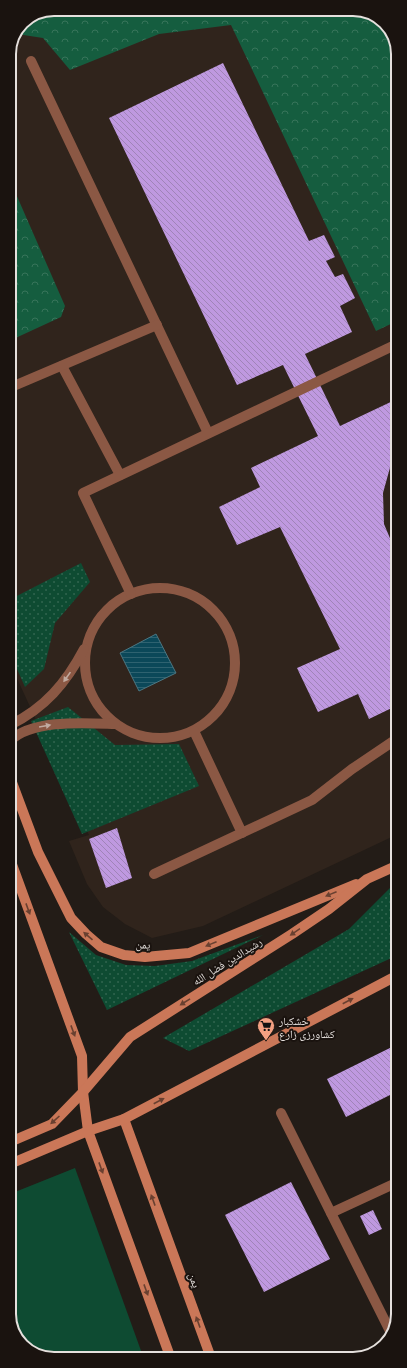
<svg xmlns="http://www.w3.org/2000/svg" width="407" height="1368" font-family="'Open Sans','Noto Naskh Arabic',sans-serif">
  <defs>
    <pattern id="grass-dots" width="8" height="8" patternUnits="userSpaceOnUse"><rect width="8" height="8" fill="#0e4b32"/><path d="M2 2h.1M6 6h.1" fill="none" stroke="#31654f" stroke-width="1.8" stroke-linecap="round"/></pattern>
    <pattern id="forest-crowns" width="20" height="18" patternUnits="userSpaceOnUse"><rect width="20" height="18" fill="#155d3f"/><path d="M2 6a3 3 0 1 1 6 0M12 15a3 3 0 1 1 6 0" fill="none" stroke="#37745a"/></pattern>
    <pattern id="water-rules" width="6" height="5" patternUnits="userSpaceOnUse"><rect width="6" height="5" fill="#0b4859"/><path d="M0 2.5h6" fill="none" stroke="#2e6270"/></pattern>
    <pattern id="building-back-hatch" width="6" height="6" patternUnits="userSpaceOnUse"><rect width="6" height="6" fill="#bf99e0"/><path d="M-1 5l2 2M0 0l6 6M5-1l2 2" fill="none" stroke="#a084b8"/></pattern>
  </defs>
  <rect width="100%" height="100%" fill="#231c17"/>
  <polygon fill="#30241c" points="54,9 352,9 362,11 383,20 397,45 398,834 203,926 152,938 125,924 103,907 87,884 69,841 89,835 9,661 9,51 22,22"/>
  <g fill="url(#grass-dots)">
    <polygon points="81,563 90,582 55,623 44,669 25,687 9,651 9,600"/>
    <polygon points="68,707 115,745 179,744 199,786 82,834 31,721"/>
    <polygon points="398,880 398,955 189,1051 163,1038 349,929"/>
    <polygon points="69,932 96,955 126,965 155,966 192,961 263,935 107,1010"/>
  </g>
  <g fill="url(#forest-crowns)">
    <polygon points="54,9 352,9 362,11 383,20 397,45 397,321 376,331 231,25 159,34 70,70 43,38 17,34 22,22"/>
    <polygon points="9,178 65,306 61,317 9,341"/>
  </g>
  <g fill="#0e4b32">
    <polygon points="75,1168 144,1359 50,1359 24,1348 10,1323 10,1194"/>
    <polygon points="398,1292 398,1309 390,1296"/>
  </g>
  <polygon fill="url(#water-rules)" stroke="#4c7681" points="156,634 176,673 139,691 120,653"/>
  <g fill="url(#building-back-hatch)">
    <polygon points="223,63 309,241 324,235 335,257 326,261 335,277 343,274 355,298 340,306 352,332 305,354 340,426 397,399 397,455 391,464 383,493 384,524 397,555 398,705 369,719 358,694 318,712 297,668 340,649 280,527 237,545 219,507 260,487 251,468 318,436 283,365 237,385 109,118"/>
    <polygon points="117,828 132,878 106,888 89,839"/>
    <polygon points="398,1044 398,1091 346,1117 327,1079"/>
    <polygon points="291,1182 330,1259 264,1292 225,1215"/>
    <polygon points="373,1210 382,1229 369,1235 360,1216"/>
  </g>
  <g fill="none" stroke-linecap="round" stroke-linejoin="round">
    <g stroke="#8b5844" stroke-width="10">
      <polyline points="31,61 208,433"/>
      <polyline points="62,366 120,475"/>
      <polyline points="9,388 157,325"/>
      <circle cx="160" cy="663" r="75"/>
      <polyline points="131,594 83,493 397,344"/>
      <path d="M10,725c35,-17 56,-42 74,-76"/>
      <polyline points="194,731 242,833"/>
      <path d="M10,741c22,-22 75,-18 105,-17"/>
      <polyline points="154,874 312,800 352,769 398,738"/>
      <polyline points="281,1113 391,1333"/>
      <polyline points="331,1213 398,1182"/>
    </g>
    <g stroke="#ca7758" stroke-width="10">
      <polyline points="10,777 38,852 71,918 86,934 101,947 124,955 145,957 189,953 356,884"/>
      <polyline points="10,859 82,1056 83,1092 88,1131 171,1359"/>
      <polyline points="124,1119 211,1358"/>
      <polyline points="10,1142 52,1124 83,1092 130,1037 292,934 329,909 367,879 398,865"/>
      <polyline points="10,1164 88,1131 124,1119 398,975"/>
    </g>
  </g>
  <defs><path id="oneway-solid" d="M-6-.8H1V-3.2L6.5 0L1 3.2V.8H-6Z"/></defs>
  <g fill="#c1aaa0">
    <use href="#oneway-solid" transform="translate(67 677) rotate(125)"/>
    <use href="#oneway-solid" transform="translate(45 726) rotate(-10)"/>
  </g>
  <g fill="#694030">
    <use href="#oneway-solid" transform="translate(331 894) rotate(158)"/>
    <use href="#oneway-solid" transform="translate(28 909) rotate(70)"/>
    <use href="#oneway-solid" transform="translate(295 932) rotate(146)"/>
    <use href="#oneway-solid" transform="translate(88 936) rotate(-139)"/>
    <use href="#oneway-solid" transform="translate(211 944) rotate(158)"/>
    <use href="#oneway-solid" transform="translate(348 1001) rotate(-28)"/>
    <use href="#oneway-solid" transform="translate(185 1002) rotate(148)"/>
    <use href="#oneway-solid" transform="translate(73 1031) rotate(70)"/>
    <use href="#oneway-solid" transform="translate(159 1101) rotate(-28)"/>
    <use href="#oneway-solid" transform="translate(55 1120) rotate(138)"/>
    <use href="#oneway-solid" transform="translate(101 1168) rotate(70)"/>
    <use href="#oneway-solid" transform="translate(153 1200) rotate(-110)"/>
    <use href="#oneway-solid" transform="translate(146 1290) rotate(70)"/>
    <use href="#oneway-solid" transform="translate(198 1322) rotate(-110)"/>
  </g>
  <defs>
    <symbol id="supermarket-pin" viewBox="-11 -11 22 30"><path d="M0 17L-7.5 6A9.5 9.5 0 1 1 7.5 6Z" fill="#f3a082" stroke="#1a130f"/><path d="M-6-5.5h2.5l.6 2H6L4.5 2H-2.5L-4.4-4H-6ZM-1.5 3.2a1.3 1.3 0 1 0 .1 0ZM3 3.2a1.3 1.3 0 1 0 .1 0Z" fill="#111"/></symbol>
  </defs>
  <g fill-rule="evenodd">
    <use href="#supermarket-pin" x="256" y="1016" width="20" height="27"/>
  </g>
  <g text-anchor="middle" dominant-baseline="central" stroke-width="4" stroke-linejoin="round" paint-order="stroke">
    <g font-size="11" fill="#e5e0dd" stroke="#1a130f">
      <text transform="translate(143 944) rotate(1)">یمن</text>
      <text transform="translate(227 961) rotate(-32)">رشیدالدین فضل الله</text>
      <text transform="translate(195 1280) rotate(70)">یمن</text>
    </g>
    <g font-size="11" fill="#e5e0dd" stroke="#1a130f" text-anchor="start">
      <text x="279" y="1020">خشکبار<tspan x="279" dy="13">کشاورزی زارع</tspan></text>
    </g>
  </g>
  <path d="M0 0H407V1368H0ZM54 16H353A38 38 0 0 1 391 54V1314A38 38 0 0 1 353 1352H54A38 38 0 0 1 16 1314V54A38 38 0 0 1 54 16Z" fill="#1a130f" fill-rule="evenodd"/>
  <path fill="none" stroke="#e5e0dd" stroke-width="2" d="M54 16H353A38 38 0 0 1 391 54V1314A38 38 0 0 1 353 1352H54A38 38 0 0 1 16 1314V54A38 38 0 0 1 54 16Z"/>
</svg>
